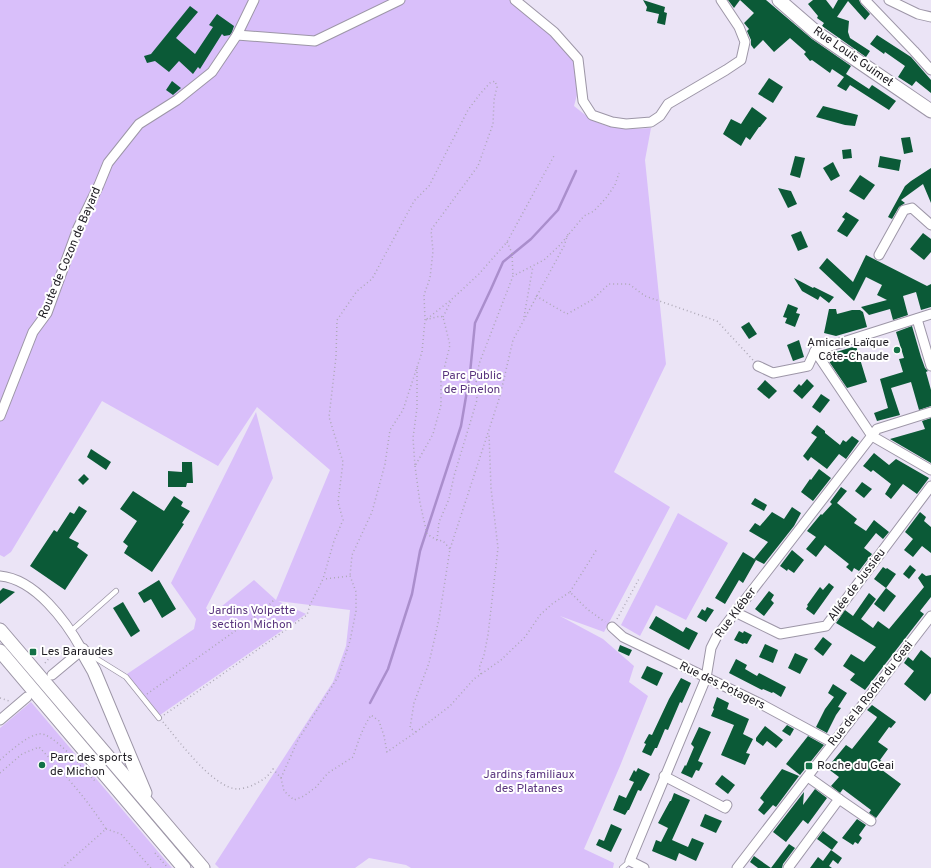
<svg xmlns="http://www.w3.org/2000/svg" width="931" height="868" font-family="Overpass,sans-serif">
  <rect width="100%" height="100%" fill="#ebe4f6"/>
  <g fill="#d9bffa">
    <path d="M0,0h519l56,60 2,35 -3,11c5,4 10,8 15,12 18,12 41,11 62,10l-6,32 21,204 -52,108 56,35 -66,125 -44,-16 43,23 31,27 -5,16 19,14 -28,70 -36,83 30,14 -1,5h-202l-5,-3 -37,-7 -14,10h-136l-4,-4 118,-182 13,-36 4,-36 -72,-9 28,13 -146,101 -33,-41 67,-45 2,-10 -25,-36 85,-171 17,66 -67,130 5,7 43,-35 22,20 54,-130 -73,-63 -39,59 -116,-65 -91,151 -7,5 -4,-2z"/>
    <polygon points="678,513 728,543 686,620 656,605 640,636 621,625"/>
    <polygon points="31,702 172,868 0,868 0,728"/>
  </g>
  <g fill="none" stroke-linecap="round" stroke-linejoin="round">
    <polyline stroke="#aa8ecc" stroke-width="2.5" points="370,703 388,669 412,594 420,551 461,426 470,373 475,323 491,289 503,262 531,239 558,210 576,171"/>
  </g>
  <g fill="#0b5a37">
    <polygon points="643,0 665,7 664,12 667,13 665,25 657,23 659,14 646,11 647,7"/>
    <polygon points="728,0 766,0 812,39 851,66 846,74 869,89 872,85 896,101 889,110 850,85 846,91 837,86 844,77 832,69 830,73 812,60 810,61 804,54 806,52 790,38 774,52 763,40 754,49 751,45 751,40 747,31 749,29 744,23 754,13 740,0 734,8"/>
    <polygon points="813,0 826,0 833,9 838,0 859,0 861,4 870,14 865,20 848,1 837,17 849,21 848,32 850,38 870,51 866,57 822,26 824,23 817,18 818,16 808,4"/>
    <polygon points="190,6 198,12 176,38 195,54 213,27 209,25 217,14 234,26 232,32 230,35 224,36 222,34 200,69 198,67 193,74 179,61 169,72 155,61 147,63 144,56 151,54"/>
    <polygon points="877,35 911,57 931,80 931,93 916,81 912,86 898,77 905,66 885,52 884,54 870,44"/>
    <polygon points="769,78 783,87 773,103 758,94"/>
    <polygon points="172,81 181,88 173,95 166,90"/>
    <polygon points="823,106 858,115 855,126 845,125 816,117"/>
    <polygon points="752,107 767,118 760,127 759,127 750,140 746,137 741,146 723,134 731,119 741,124"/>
    <polygon points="910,137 913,152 904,154 901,138"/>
    <polygon points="851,149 852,158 843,159 842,150"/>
    <polygon points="795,156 805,158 800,178 790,175"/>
    <polygon points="880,156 901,160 899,171 878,167"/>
    <polygon points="833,162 840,176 831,181 823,168"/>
    <polygon points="931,168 931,203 923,184 901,200 905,203 899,207 892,219 888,217 905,186 911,181"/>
    <polygon points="860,175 875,185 864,200 849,191"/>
    <polygon points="778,188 791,191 797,204 788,208"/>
    <polygon points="846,212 859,220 847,237 837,231 845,219 842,217"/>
    <polygon points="801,231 808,247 798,251 791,235"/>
    <polygon points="923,233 931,239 931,252 924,260 910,249"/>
    <polygon points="866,255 927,286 931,284 931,307 921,310 916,292 903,296 908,315 893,320 890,309 869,315 861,307 887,300 877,295 882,285 866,277 854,301 819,268 827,258 853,282"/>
    <polygon points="794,278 813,288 814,287 834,297 829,303 820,296 818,300 802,291"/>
    <polygon points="788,304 798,308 796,313 800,314 795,327 785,323 787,318 783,317"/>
    <polygon points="829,309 836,309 837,314 852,310 860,310 863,312 867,327 836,336 824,333"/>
    <polygon points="749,322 757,334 749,339 741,327"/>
    <polygon points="912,326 921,357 925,368 928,371 926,372 931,390 931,406 919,410 911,382 891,388 900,415 877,421 874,413 888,408 880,379 903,372 899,359 904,358 896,332"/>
    <polygon points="799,340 804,357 793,361 787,345"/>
    <polygon points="856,346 867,382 847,388 826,357 836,354 836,352"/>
    <polygon points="807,379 814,386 802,399 793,391 799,384 801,386"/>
    <polygon points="765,380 777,391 769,399 757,389"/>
    <polygon points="821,394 830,400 820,413 812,407"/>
    <polygon points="931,418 931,463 890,439 925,429 922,421"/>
    <polygon points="817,425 825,431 825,433 840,445 843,440 846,442 852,436 859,441 846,459 839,454 827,469 811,457 808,461 803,456 817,437 811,433"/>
    <polygon points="91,449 111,462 106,470 87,457"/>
    <polygon points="874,453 889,465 896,459 929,478 917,494 903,484 891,499 885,494 891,484 873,470 871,472 863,466"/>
    <polygon points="182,462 192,462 193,483 187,483 186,487 168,487 168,471 182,472"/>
    <polygon points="819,469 831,478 813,501 801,492 810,479 811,480"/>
    <polygon points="84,474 89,479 83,485 78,480"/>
    <polygon points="862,482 872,489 864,498 855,491"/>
    <polygon points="841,487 847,491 837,503 857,519 854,523 866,531 874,520 889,532 883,539 876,533 864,548 872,554 859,571 854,568 852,572 846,567 849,564 825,545 816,557 806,549 816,537 807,531 821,514 822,515 832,504 830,502"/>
    <polygon points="133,491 164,511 174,496 183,502 181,506 190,511 182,523 184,524 152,572 124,553 128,546 123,542 137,521 120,509"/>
    <polygon points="755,498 767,505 764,511 751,504"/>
    <polygon points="79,506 87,511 69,538 79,543 77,547 88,555 65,590 30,566 54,530 57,532 70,512 74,514"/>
    <polygon points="792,507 801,513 794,526 764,564 754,559 768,542 749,531 755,523 760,526 772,512 784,519"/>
    <polygon points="920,512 926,517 924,521 931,527 931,553 922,546 913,557 904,550 913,539 905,532"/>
    <polygon points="792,550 804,560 794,573 788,569 787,571 780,566"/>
    <polygon points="743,552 756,560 743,583 739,580 725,604 715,598"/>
    <polygon points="910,565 916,570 909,579 903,574"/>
    <polygon points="883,567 886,569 887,568 896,574 886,588 874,579"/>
    <polygon points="922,573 926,576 931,575 931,597 920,611 924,614 865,690 850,680 855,674 843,666 851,654 864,662 876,647 836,623 845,610 853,616 869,593 876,599 861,619 873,628 878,621 889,629 924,587 918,578"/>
    <polygon points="159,580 176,609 162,618 151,599 144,603 138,593"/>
    <polygon points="829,583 834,587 814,615 806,609 808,606 807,605 820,587 823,590"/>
    <polygon points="3,588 15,592 0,604 0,591"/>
    <polygon points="886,588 896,596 884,612 874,604"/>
    <polygon points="769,591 774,595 771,600 774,603 764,616 755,609"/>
    <polygon points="123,602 140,631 131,637 113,608"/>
    <polygon points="707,607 714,610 706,622 697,617 702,609 705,611"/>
    <polygon points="656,616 683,632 686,627 698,633 689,650 649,628"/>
    <polygon points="739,631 743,633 744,631 752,635 747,644 744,643 743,644 734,640"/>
    <polygon points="823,637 832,644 823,656 814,649"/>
    <polygon points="765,644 778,650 773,663 759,657"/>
    <polygon points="620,645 632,650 629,656 618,651"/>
    <polygon points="921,650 931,658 931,693 925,701 904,684 914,671 904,663 908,657 913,661"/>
    <polygon points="795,653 808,659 800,674 788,668"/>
    <polygon points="736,659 747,665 745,669 757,676 759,673 786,687 781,697 773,692 772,693 763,689 762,690 729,673"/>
    <polygon points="647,666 663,673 657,686 641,678"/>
    <polygon points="681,678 691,683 682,703 680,702 668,730 665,729 657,748 655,748 651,756 642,752 646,744 644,743 649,734 652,735 669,699"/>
    <polygon points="833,684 847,693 838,707 841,708 836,715 827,733 816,727 825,709 834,697 828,693"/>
    <polygon points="717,697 729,703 727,709 749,719 743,734 753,739 746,753 750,754 745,765 721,755 734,725 711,716 714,709 713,708"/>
    <polygon points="872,705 896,722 891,728 889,727 878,742 888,749 880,760 883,762 878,767 901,784 876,818 869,813 871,810 843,789 840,793 831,786 839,777 827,768 846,745 852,749 876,719 877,717 867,710"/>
    <polygon points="787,725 794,729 790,736 782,731"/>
    <polygon points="765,726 783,740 776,748 767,741 763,746 756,741 756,738"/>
    <polygon points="699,727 711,732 698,761 703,763 699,771 696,770 692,778 681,773 685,765 686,766 694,747 691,744"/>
    <polygon points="808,736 824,745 800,775 786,764"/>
    <polygon points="638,768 650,774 641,791 638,790 629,810 628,810 625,815 613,810 619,795 626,798 634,782 629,780 634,770 636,772"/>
    <polygon points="782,769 799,776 776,807 773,805 764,815 758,810 764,802 760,798"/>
    <polygon points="722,775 735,785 728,794 715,784"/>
    <polygon points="815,789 827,798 808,824 803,820 786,842 773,832 804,792 803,805"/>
    <polygon points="674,793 690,800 672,840 688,847 692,838 704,843 696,861 679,853 676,861 652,851 656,840 661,842 668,828 658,823 670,801 671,801"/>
    <polygon points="705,814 722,821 716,833 700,826"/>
    <polygon points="857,819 866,825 859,835 862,838 858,844 855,842 853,845 842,838"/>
    <polygon points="611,824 622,829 611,852 596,845 599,839 604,841"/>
    <polygon points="823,831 838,842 832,850 817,839"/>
    <polygon points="789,844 795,848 783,864 782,868 771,868"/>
    <polygon points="831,850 842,858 838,864 833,860 829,866 832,868 810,868 818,857 823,861"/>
    <polygon points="754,856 771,868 758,868 750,862"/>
  </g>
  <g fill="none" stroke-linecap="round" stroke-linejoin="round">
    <defs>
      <g id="lane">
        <polyline points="71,631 116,591"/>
        <polyline points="89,654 126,677 159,718"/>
        <polyline points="622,868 630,861"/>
      </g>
      <g id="street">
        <polyline points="515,0 554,32 578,59 583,101 592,115 612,122 626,124 651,122 660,116 668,104 726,70 741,60 745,42 739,27 721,0"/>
        <polyline points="865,0 914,51 931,70"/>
        <polyline points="889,0 918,14 931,17"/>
        <polyline points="237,35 315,41 400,0"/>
        <polyline points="879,255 904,210 912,208 931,225"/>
        <polyline points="917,319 931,366"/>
        <polyline points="815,351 872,436 931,470"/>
        <polyline points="815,351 931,314"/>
        <polyline points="758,366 773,373 808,366 815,351"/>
        <polyline points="0,416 33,332 47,313 78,228 99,185 108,163 139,124 177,100 212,72 237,35 254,0"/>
        <path d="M0,576c35,3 66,45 82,74l-30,25"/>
        <polyline points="735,612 780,634 826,626 931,486"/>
        <polyline points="612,627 623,637 761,704 833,743"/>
        <polyline points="0,720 27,697"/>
        <polyline points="664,776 725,808 727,805"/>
        <polyline points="839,799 871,821"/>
        <polyline points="644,868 630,861 706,678 711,648 717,636 877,429 931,412"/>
        <polyline points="737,868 931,616"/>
        <polyline points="788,868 839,799 808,777"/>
      </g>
      <g id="secondary">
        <polyline points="779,0 817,33 931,111"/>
        <polyline points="0,630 203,868"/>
        <polyline points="82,650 94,671 145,793"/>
        <polyline points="0,651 184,868"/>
      </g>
    </defs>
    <use href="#lane" stroke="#9d96a7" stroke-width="6"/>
    <use href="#street" stroke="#9d96a7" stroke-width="11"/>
    <use href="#secondary" stroke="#9d96a7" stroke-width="15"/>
    <g stroke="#ada8b6" stroke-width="1.5" stroke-dasharray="1 3" stroke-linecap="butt">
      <polyline points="507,242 512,253 513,276"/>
      <polyline points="536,296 567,314 592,300 609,284 629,284 645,296 717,321 753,360"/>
      <polyline points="443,317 451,301"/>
      <polyline points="524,317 533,266"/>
      <polyline points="427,319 452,299 479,274 507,242 555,154"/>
      <polyline points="417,368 417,408 413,438 415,466 433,434 441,405 441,381 450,345 443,317 440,316 425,320"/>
      <polyline points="415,466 420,503 427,534 437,540 443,541 450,549"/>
      <polyline points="437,540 439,522 449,499 454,476 477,400 476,383 479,364 513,276 544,260 559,246 584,216 594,211 606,198 615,185 619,173"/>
      <polyline points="570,592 597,549"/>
      <polyline points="617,619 640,577"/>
      <polyline points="45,663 51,656 64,653"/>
      <polyline points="481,674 479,668 484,655 488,635 498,548 491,488 489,433"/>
      <polyline points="147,694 263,611 274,600"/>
      <polyline points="0,698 9,701"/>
      <polyline points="164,715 307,615 310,605 323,579 334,541 343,520 338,502 343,462 329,417 336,357 337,320 357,291 372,279 414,201 429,186 468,110 480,94 490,83 495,81 497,87 494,100 493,124 478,166 431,230 433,251 430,278 424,295 425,320 422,352 403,410 390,430 385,464 372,512 352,555 350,576"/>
      <path d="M163,722c16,19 49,65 74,67 5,0 13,-2 18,-5 8,-4 13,-7 18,-15l8,9 3,13 10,9 10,-4 12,-9 12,-14 25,-16c5,-15 9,-28 18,-42l8,6 5,15 3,16 29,-20 34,-26 24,-27 27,-19 24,-23 15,-22 12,-11 18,-12 17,17 18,13"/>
      <polyline points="416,732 410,728 414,703 429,663 439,619 450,549 500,396 513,340 564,246 568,234"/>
      <path d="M0,760c9,-8 28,-25 39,-26 13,-3 46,37 56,47"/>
      <path d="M0,773l22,-19 17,-7c24,25 48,52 67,82l-44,39"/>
      <polyline points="281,778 298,740 338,677 350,641 356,611 356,592 350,576 324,579"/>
      <polyline points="106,829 121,834 151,868"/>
      <polyline points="155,853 168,868"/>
    </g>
    <use href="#lane" stroke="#fff" stroke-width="4.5"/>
    <use href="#street" stroke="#fff" stroke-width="9"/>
    <use href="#secondary" stroke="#fff" stroke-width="13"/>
  </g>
  <g fill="#137147" stroke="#fff" stroke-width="1.5">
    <circle cx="897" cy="350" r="4"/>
    <rect x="29" y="648" width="8" height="8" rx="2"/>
    <circle cx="42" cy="765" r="4"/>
    <rect x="805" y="762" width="8" height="8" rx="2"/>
  </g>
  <g text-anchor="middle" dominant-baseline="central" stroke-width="4" stroke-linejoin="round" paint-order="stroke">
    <g font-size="12" fill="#1e1c22" stroke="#fff">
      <text transform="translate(853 57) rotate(35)">Rue Louis Guimet</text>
      <text transform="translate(70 253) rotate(-67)">Route de Cozon de Bayard</text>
      <text transform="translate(857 585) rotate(-53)">Allée de Jussieu</text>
      <text transform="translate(736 613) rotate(-53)">Rue Kléber</text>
      <text transform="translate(722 686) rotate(26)">Rue des Potagers</text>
      <text transform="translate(871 694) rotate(-52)">Rue de la Roche du Geai</text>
    </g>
    <g font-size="12" fill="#1e1c22" stroke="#fff" text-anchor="start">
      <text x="889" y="343" text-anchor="end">Amicale Laïque<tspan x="889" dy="14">Côte-Chaude</tspan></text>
      <text x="41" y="652">Les Baraudes</text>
      <text x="50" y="758">Parc des sports<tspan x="50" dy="14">de Michon</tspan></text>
      <text x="817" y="766">Roche du Geai</text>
    </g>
    <g font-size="12" fill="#59347e" stroke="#fff">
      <text x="472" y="376">Parc Public<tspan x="472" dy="14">de Pinelon</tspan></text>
      <text x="252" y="611">Jardins Volpette<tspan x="252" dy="14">section Michon</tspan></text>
      <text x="529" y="775">Jardins familiaux<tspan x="529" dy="14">des Platanes</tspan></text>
    </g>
  </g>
</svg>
